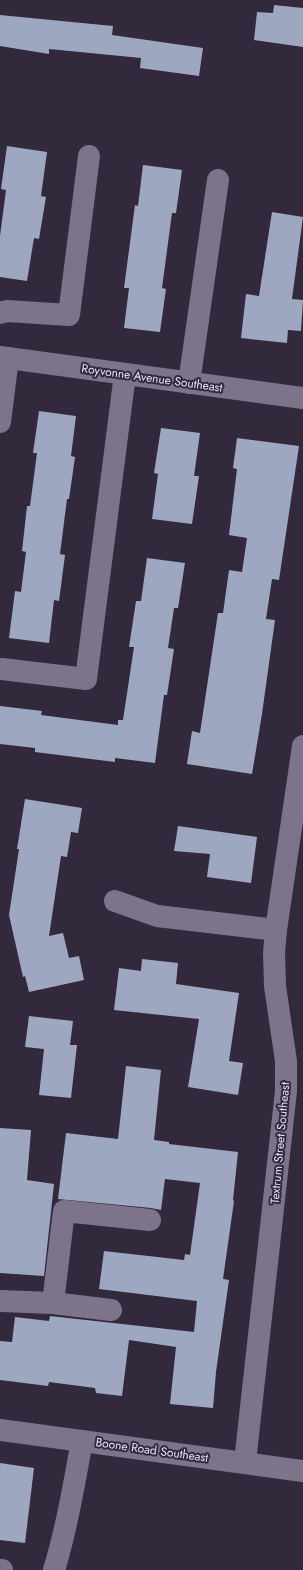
<svg xmlns="http://www.w3.org/2000/svg" width="303" height="1570" font-family="Jost,sans-serif">
  <rect width="100%" height="100%" fill="#32293d"/>
  <g fill="#9ea7c0">
    <polygon points="274,5 303,8 303,47 254,40 257,12 273,13"/>
    <polygon points="0,15 113,26 112,35 203,48 199,76 140,68 141,58 49,49 49,54 0,46"/>
    <polygon points="7,146 47,152 41,196 46,197 39,239 34,238 27,281 0,277 0,236 6,190 1,189"/>
    <polygon points="143,165 182,170 176,213 172,213 162,288 166,289 160,332 124,328 129,288 124,288 135,205 138,206"/>
    <polygon points="272,212 303,217 292,299 303,300 301,331 288,330 287,343 241,338 246,294 259,296"/>
    <polygon points="39,411 76,416 71,456 75,457 69,499 67,499 60,554 65,555 59,601 54,600 49,643 9,638 15,591 21,592 26,552 22,551 27,506 30,506 37,453 33,453"/>
    <polygon points="161,428 200,433 194,476 199,476 192,524 152,519 158,474 154,473"/>
    <polygon points="237,438 299,446 279,580 272,579 266,619 275,620 262,714 252,774 187,764 192,731 200,733 218,613 223,613 229,570 242,572 247,538 229,535 237,469 233,468"/>
    <polygon points="147,558 185,563 178,608 174,608 168,648 174,649 167,695 164,695 155,763 115,758 115,762 35,752 35,748 0,744 0,706 42,711 41,715 118,725 118,720 123,720 134,647 129,647 136,601 141,601"/>
    <polygon points="25,799 82,808 78,833 71,832 67,857 61,856 49,936 63,933 69,958 79,956 84,980 29,992 25,976 23,977 9,915 19,849 17,849"/>
    <polygon points="178,826 257,837 251,883 207,877 210,854 174,851"/>
    <polygon points="142,959 178,963 176,984 239,993 229,1061 243,1063 238,1095 188,1087 199,1019 114,1010 119,968 141,971"/>
    <polygon points="29,1016 73,1021 70,1045 77,1045 71,1098 39,1095 44,1049 25,1047"/>
    <polygon points="126,1066 161,1070 154,1140 169,1142 169,1144 238,1152 233,1200 234,1201 223,1279 229,1280 216,1372 213,1408 170,1404 176,1347 129,1340 122,1396 96,1393 95,1388 49,1382 48,1386 0,1380 0,1341 12,1342 15,1317 49,1321 50,1316 194,1332 197,1301 99,1289 104,1251 184,1260 185,1254 190,1255 200,1183 165,1179 161,1210 151,1208 58,1199 66,1133 118,1139"/>
    <polygon points="0,1128 31,1130 27,1180 54,1184 44,1276 0,1273"/>
    <polygon points="0,1463 34,1468 25,1543 0,1540"/>
  </g>
  <g fill="none" stroke-linecap="round" stroke-linejoin="round">
    <g stroke="#7d748b" stroke-width="22">
      <polyline points="0,313 7,311 69,315 89,156"/>
      <polyline points="0,357 303,398"/>
      <polyline points="189,383 218,180"/>
      <polyline points="0,422 8,358"/>
      <polyline points="2,669 86,679 125,374"/>
      <polyline points="115,901 157,916 276,930"/>
      <polyline points="0,1301 53,1303 111,1310"/>
      <polyline points="53,1303 64,1211 150,1220"/>
      <polyline points="0,1430 303,1471"/>
      <polyline points="245,1462 286,1091 286,1061 275,986 274,953 276,930 303,746"/>
      <polyline points="0,1570 2,1570"/>
      <path d="M54,1570c13,-43 20,-86 28,-129"/>
    </g>
  </g>
  <g text-anchor="middle" dominant-baseline="central" stroke-width="4" stroke-linejoin="round" paint-order="stroke">
    <g font-size="12" fill="#e9e4f2" stroke="#32293d">
      <text transform="translate(152 378) rotate(8)">Royvonne Avenue Southeast</text>
      <text transform="translate(280 1143) rotate(-85)">Textrum Street Southeast</text>
      <text transform="translate(152 1450) rotate(8)">Boone Road Southeast</text>
    </g>
  </g>
</svg>
